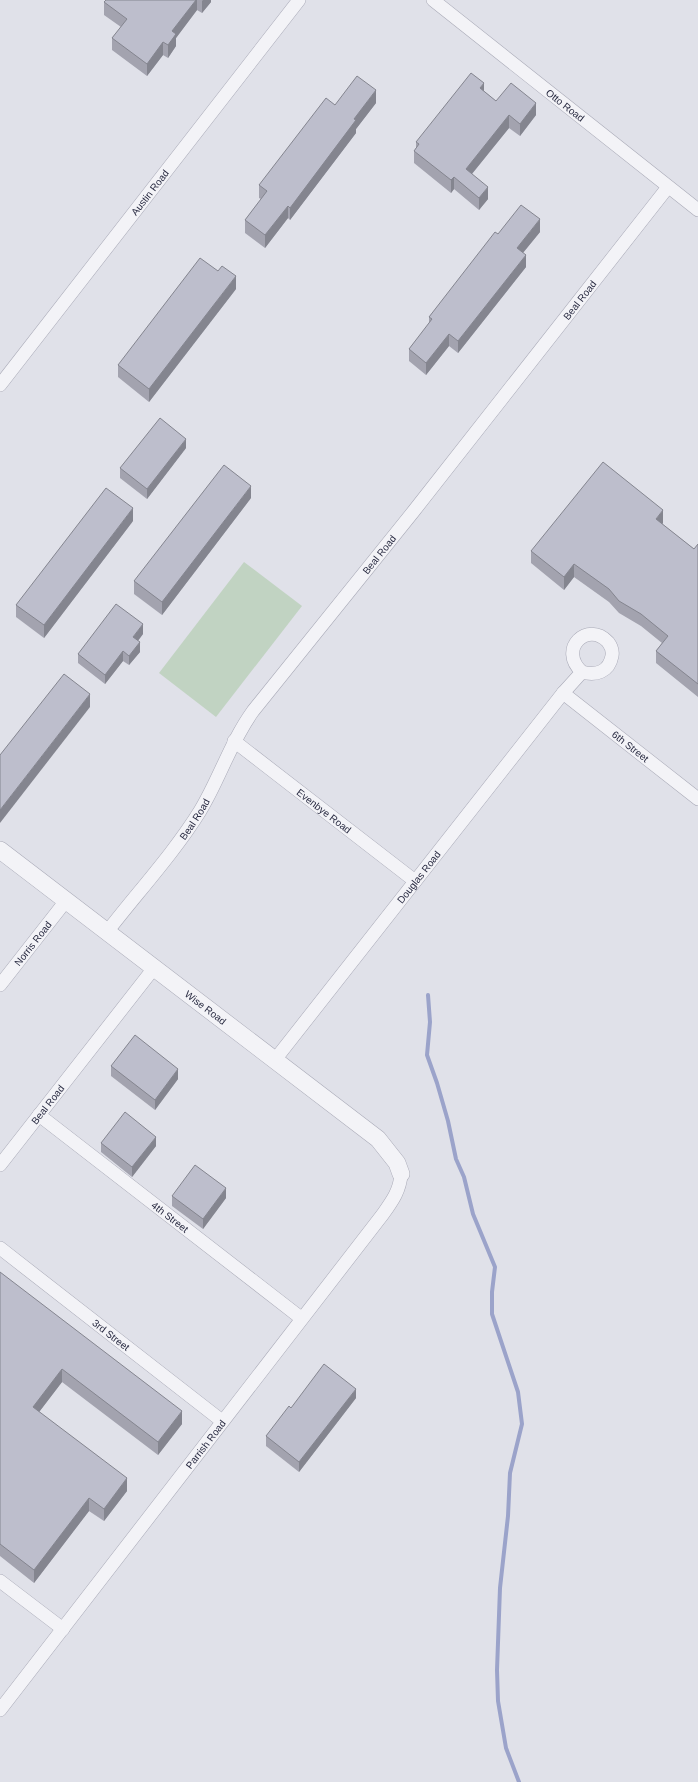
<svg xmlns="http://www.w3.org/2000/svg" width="698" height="1782" font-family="Helvetica,sans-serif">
  <rect width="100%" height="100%" fill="#e0e1e9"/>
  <polygon fill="#c1d3c2" points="244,562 302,606 216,717 159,673"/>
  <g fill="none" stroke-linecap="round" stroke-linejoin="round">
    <polyline stroke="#9ba3ca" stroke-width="4" points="428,995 430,1022 427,1055 437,1083 448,1121 456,1159 464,1177 473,1214 495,1267 492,1292 492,1314 518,1392 522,1424 510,1473 508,1516 500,1588 497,1670 498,1701 506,1748 519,1782"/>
    <defs>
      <g id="minor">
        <path id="s1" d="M433,0l265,210"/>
        <path id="s2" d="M0,385l299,-385"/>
        <path id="s3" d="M563,693l135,106"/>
        <path id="s4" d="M234,741l181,140"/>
        <path id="s5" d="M107,932c30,-39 67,-79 93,-121 20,-33 30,-68 53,-100l160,-199 255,-325"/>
        <path id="s6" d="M0,985l65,-83"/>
        <path id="s7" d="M274,1061l289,-368 19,-21c14,4 27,0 30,-16 1,-5 -1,-10 -4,-14 -20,-22 -51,7 -26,30"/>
        <path id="s8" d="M39,1115l262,203"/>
        <path id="s9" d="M0,1165l154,-197"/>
        <path id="s10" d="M0,1248l222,173"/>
        <polyline points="0,1581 63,1629"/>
        <path id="s11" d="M0,1710l383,-496c10,-14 17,-24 18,-40"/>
      </g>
      <g id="tertiary">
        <path id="s12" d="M0,850l378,289 19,24 4,11"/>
      </g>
    </defs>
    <use href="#minor" stroke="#a9aab7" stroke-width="14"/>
    <use href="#tertiary" stroke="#a9aab7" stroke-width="18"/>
    <use href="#minor" stroke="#f3f3f7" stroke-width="13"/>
    <use href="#tertiary" stroke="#f3f3f7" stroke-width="17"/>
  </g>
  <g fill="#a3a3af">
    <polygon points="106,0 211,0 211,2 202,13 197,10 176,38 176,46 168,58 163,55 147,76 112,50 112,38 121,27 104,15 104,2"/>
    <polygon points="484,91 496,101 536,115 520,136 509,128 472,174 488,199 479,210 454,189 451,193 414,163 414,151 416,148 416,142"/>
    <polygon points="376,103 356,129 356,133 290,220 288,218 265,248 245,233 245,220 261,199 259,198 259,185 335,105"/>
    <polygon points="540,232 523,253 526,267 458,353 449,346 426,375 409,361 409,349 429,324 429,317 498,234"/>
    <polygon points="236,289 149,402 118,377 118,365"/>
    <polygon points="186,448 147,499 120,478 120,468"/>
    <polygon points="251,498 162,615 134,594 134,581"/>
    <polygon points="133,521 44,638 16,617 16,605"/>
    <polygon points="663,523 662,524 694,549 698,544 698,697 656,663 656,651 662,643 641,626 619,613 609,602 574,577 564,590 531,563 531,551"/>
    <polygon points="143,634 138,641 140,652 129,665 123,661 105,684 78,663 78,654"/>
    <polygon points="111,1066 178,1079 155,1110 111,1076"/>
    <polygon points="101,1143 156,1146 132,1177 101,1152"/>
    <polygon points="172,1196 226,1198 203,1229 172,1206"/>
    <polygon points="0,1272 182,1424 158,1455 62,1382 39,1412 127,1491 104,1521 89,1511 34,1583 0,1556"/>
    <polygon points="356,1398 299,1472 266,1446 266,1436 291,1408"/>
  </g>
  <g fill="#84858f">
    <polygon points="196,0 197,0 197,10 176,38 176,46 168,58 168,45 172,31"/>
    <polygon points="203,0 211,0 211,2 202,13 202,1"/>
    <polygon points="163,42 163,55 147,76 147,64"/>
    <polygon points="484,83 484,95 480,88"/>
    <polygon points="376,90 376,103 356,129 356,133 290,220 290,208 354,119"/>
    <polygon points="536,103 536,115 520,136 520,124"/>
    <polygon points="509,115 509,128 466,181 466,169"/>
    <polygon points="454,177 454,189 451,193 451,180"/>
    <polygon points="488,187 488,199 479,210 479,198"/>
    <polygon points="288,206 288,218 265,248 265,235"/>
    <polygon points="540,219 540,232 517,260 517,248"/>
    <polygon points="526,255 526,267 458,353 458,341"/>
    <polygon points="236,276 236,289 149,402 149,389"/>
    <polygon points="449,334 449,346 426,375 426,363"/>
    <polygon points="186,439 186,448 147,499 147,489"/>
    <polygon points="251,486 251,498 162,615 162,602"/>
    <polygon points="133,508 133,521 44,638 44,625"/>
    <polygon points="663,510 663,523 656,532 656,519"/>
    <polygon points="574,564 574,577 564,590 564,577"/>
    <polygon points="143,624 143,634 133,647 133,637"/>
    <polygon points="140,642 140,652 129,665 129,656"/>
    <polygon points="123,651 123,661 105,684 105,675"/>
    <polygon points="90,694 90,707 0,823 0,810"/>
    <polygon points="178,1069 178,1079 155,1110 155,1100"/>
    <polygon points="156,1137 156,1146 132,1177 132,1167"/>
    <polygon points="226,1188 226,1198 203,1229 203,1219"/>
    <polygon points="62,1369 62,1382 33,1420 33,1407"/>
    <polygon points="356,1389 356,1398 299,1472 299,1462"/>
    <polygon points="182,1411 182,1424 158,1455 158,1442"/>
    <polygon points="127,1478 127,1491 104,1521 104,1509"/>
    <polygon points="89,1498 89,1511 34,1583 34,1570"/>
  </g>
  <g fill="#bdbecc" stroke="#84858f">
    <polygon points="106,0 196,0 172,31 176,34 168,45 163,42 147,64 112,38 127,19 104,2"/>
    <polygon points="471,73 484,83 480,88 496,101 511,83 536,103 520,124 509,115 466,169 488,187 479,198 454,177 451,180 414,151 419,144 416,142"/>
    <polygon points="357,76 376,90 354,119 356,120 290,208 288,206 265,235 245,220 267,191 259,185 326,98 335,105"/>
    <polygon points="521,205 540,219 517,248 526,255 458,341 449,334 426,363 409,349 432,319 429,317 495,232 498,234"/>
    <polygon points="200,258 218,271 222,266 236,276 149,389 118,365"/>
    <polygon points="160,418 186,439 147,489 120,468"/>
    <polygon points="603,462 663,510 656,519 694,549 698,544 698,684 656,651 668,636 641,614 619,601 609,589 574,564 564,577 531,551"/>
    <polygon points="224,465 251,486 162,602 134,581"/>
    <polygon points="106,488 133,508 44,625 16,605"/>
    <polygon points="116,604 143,624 133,637 140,642 129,656 123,651 105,675 78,654"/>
    <polygon points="64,674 90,694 0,810 0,755"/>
    <polygon points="135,1035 178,1069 155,1100 111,1066"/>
    <polygon points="125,1112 156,1137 132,1167 101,1143"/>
    <polygon points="195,1165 226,1188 203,1219 172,1196"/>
    <polygon points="0,1272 182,1411 158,1442 62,1369 33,1407 127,1478 104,1509 89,1498 34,1570 0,1544"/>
    <polygon points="324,1364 356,1389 299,1462 266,1436 289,1406 291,1408"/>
  </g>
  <g text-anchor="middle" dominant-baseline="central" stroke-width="3.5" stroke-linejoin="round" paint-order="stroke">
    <g font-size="10" fill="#282a41" stroke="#f0f1f7">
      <text stroke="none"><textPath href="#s1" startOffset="169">Otto Road</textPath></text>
      <text stroke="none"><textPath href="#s2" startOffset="244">Austin Road</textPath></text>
      <text stroke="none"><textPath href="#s5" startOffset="791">Beal Road</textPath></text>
      <text stroke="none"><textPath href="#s5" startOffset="467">Beal Road</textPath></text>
      <text stroke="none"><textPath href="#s3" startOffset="86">6th Street</textPath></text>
      <text stroke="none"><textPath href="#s4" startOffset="114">Evenbye Road</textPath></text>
      <text stroke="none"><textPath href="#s5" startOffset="143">Beal Road</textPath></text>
      <text stroke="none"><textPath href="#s7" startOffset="234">Douglas Road</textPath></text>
      <text stroke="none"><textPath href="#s6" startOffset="53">Norris Road</textPath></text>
      <text stroke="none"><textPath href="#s12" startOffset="259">Wise Road</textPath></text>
      <text stroke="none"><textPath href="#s9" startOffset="77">Beal Road</textPath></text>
      <text stroke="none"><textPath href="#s8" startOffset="166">4th Street</textPath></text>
      <text stroke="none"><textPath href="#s10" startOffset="141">3rd Street</textPath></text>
      <text stroke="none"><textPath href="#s11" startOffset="336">Parrish Road</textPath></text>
    </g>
  </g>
</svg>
